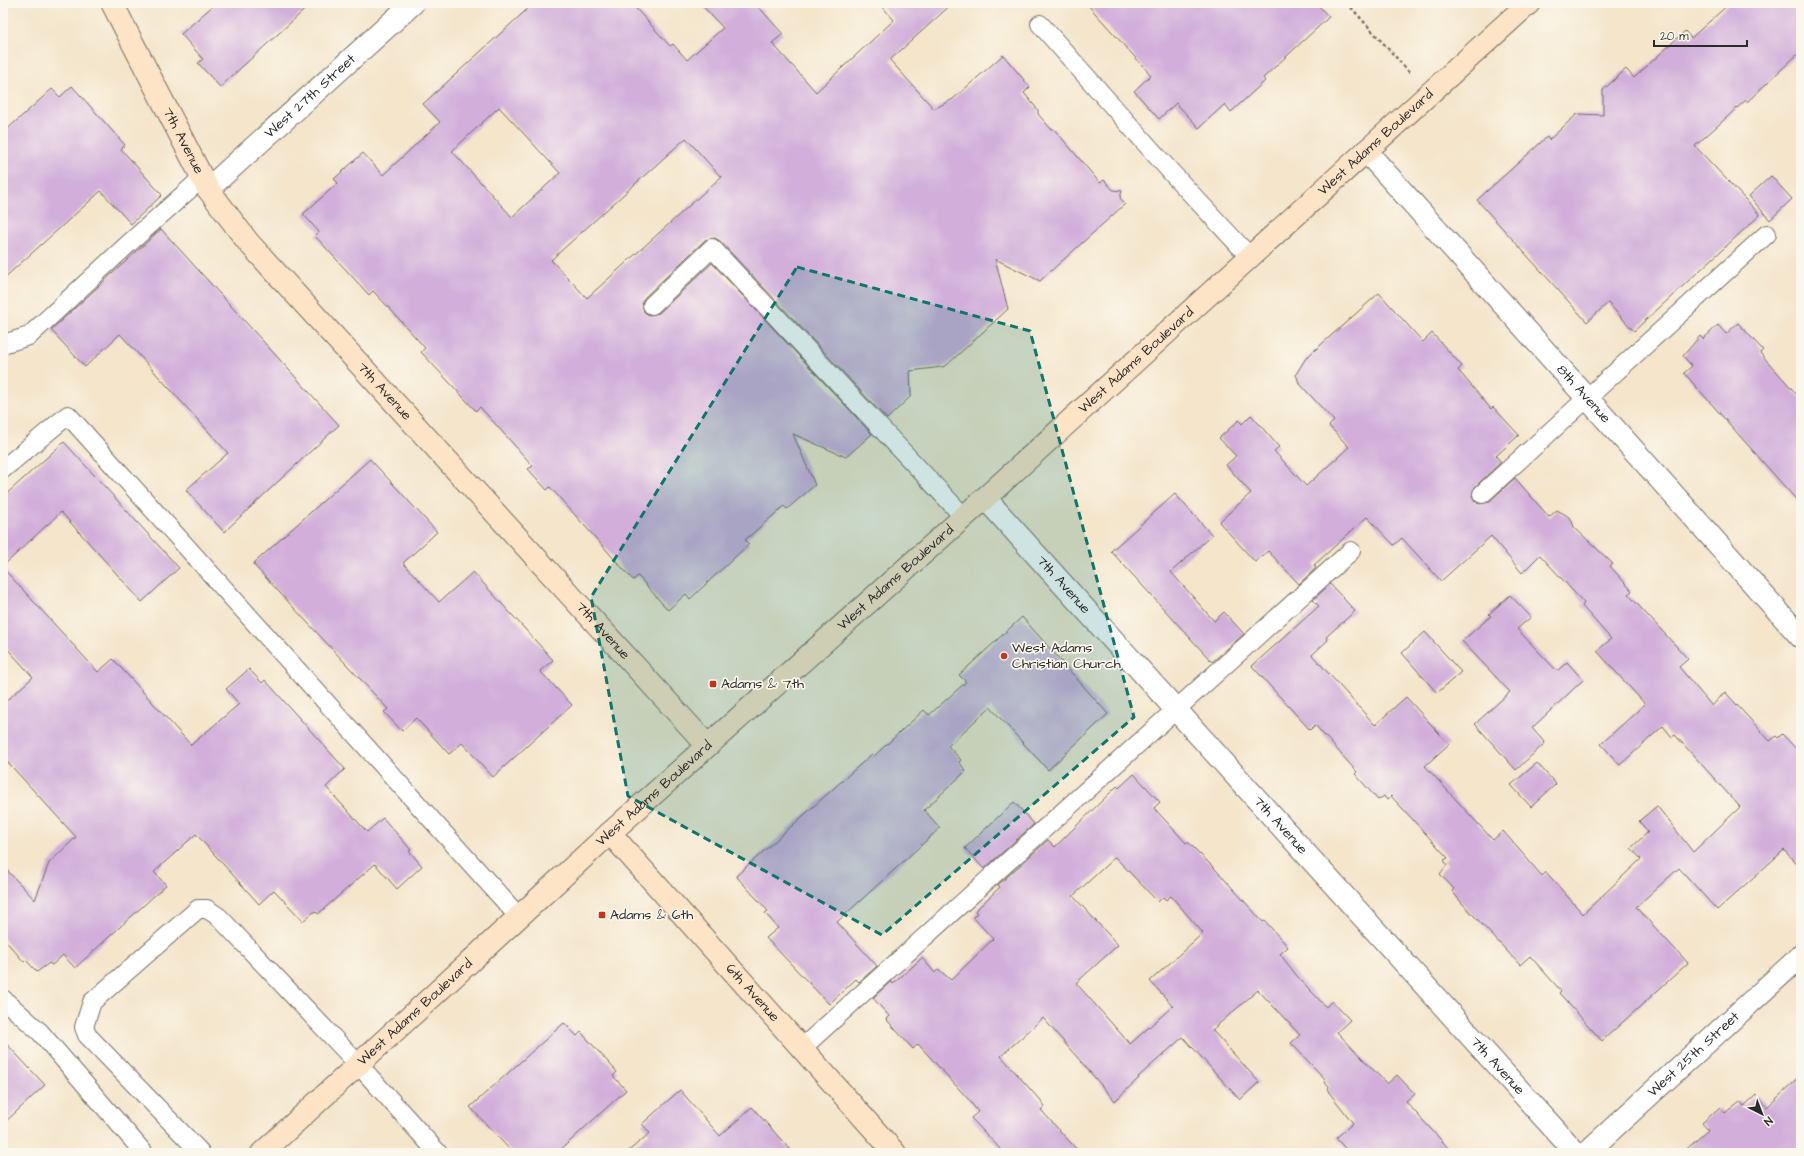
<svg xmlns="http://www.w3.org/2000/svg" width="1804" height="1156" font-family="'Architects Daughter',sans-serif">
  <rect width="100%" height="100%" fill="#fbf7ec"/>
  <filter id="ink" filterUnits="userSpaceOnUse"><feTurbulence type="fractalNoise" baseFrequency=".025" numOctaves="2"/><feDisplacementMap in="SourceGraphic" scale="8" xChannelSelector="R" yChannelSelector="G"/><feConvolveMatrix kernelMatrix="1 2 1 2 8 2 1 2 1" color-interpolation-filters="sRGB"/></filter>
  <filter id="wash" filterUnits="userSpaceOnUse"><feTurbulence type="fractalNoise" baseFrequency=".012" numOctaves="4" result="noise"/><feDisplacementMap in="SourceGraphic" scale="16" xChannelSelector="R" yChannelSelector="G"/><feGaussianBlur stdDeviation="0.9" result="paint"/><feColorMatrix in="noise" values="0 0 0 0 0 0 0 0 0 0 0 0 0 0 0 0 0 1.4 0 .05"/><feComposite in="paint" operator="in"/></filter>
  <g filter="url(#wash)">
    <rect width="100%" height="100%" fill="#f4e5cb"/>
    <g id="blocks">
      <g fill="#d1afda" fill-rule="evenodd">
        <polygon points="216,3 312,3 220,87 198,63 203,59 181,34"/>
        <path d="M534,3h97l39,43 3,-2 14,16 36,-32 -23,-25h55l28,31 -11,9 44,49 78,-72 -15,-17h74l-63,57 44,49 19,-10 50,-44 27,32 -6,6 14,17v4l13,15h3l46,54 4,-3 9,10 9,1 -2,7 5,6 -85,77 -45,-22 13,50 -61,56 -5,2 -32,4 1,25 -24,23 -167,-178 -5,-3 -10,2 -60,57 -3,5 2,10 5,3 10,-2 53,-50 160,171 -26,23 -53,-23 22,51 -28,24 -3,-3 -39,34 4,4 -59,55 -4,-5 -18,16 -30,-34 -5,4 -83,-93 -3,3 -19,-21 5,-3 -53,-59 -4,4 -55,-59 4,-4 -35,-39 -17,-18 -4,4 -54,-59 4,-4 -16,-18 35,-31 -4,-4 29,-26 20,22 57,-53 -17,-18zM499,107l61,66 -48,44 -60,-66zM686,138l35,39 -134,121 -36,-38z"/>
        <polygon points="1086,3 1316,3 1329,17 1263,78 1265,81 1231,112 1225,104 1199,128 1176,103 1159,119 1134,91 1151,75"/>
        <polygon points="1730,3 1801,3 1801,51 1747,102 1746,100 1695,146 1760,215 1634,331 1608,303 1587,322 1477,200 1547,137 1549,140 1577,114 1603,115 1603,90 1626,69 1634,78 1685,31 1691,38"/>
        <polygon points="72,86 125,145 121,149 162,195 131,224 101,191 3,279 3,133 52,89 60,97"/>
        <polygon points="1771,176 1792,199 1770,220 1749,196"/>
        <polygon points="161,229 339,425 224,532 186,490 228,453 120,334 85,367 51,330"/>
        <polygon points="1379,293 1423,342 1432,333 1462,366 1458,370 1491,409 1493,407 1519,435 1496,456 1501,462 1475,487 1472,496 1475,501 1479,504 1489,502 1515,478 1549,517 1557,510 1566,515 1571,519 1574,527 1613,564 1610,566 1632,591 1628,594 1688,659 1679,667 1712,706 1725,692 1770,741 1776,736 1778,738 1782,734 1801,754 1801,869 1784,850 1717,910 1679,868 1636,907 1688,963 1602,1041 1559,993 1561,991 1530,956 1520,965 1461,902 1452,891 1454,889 1440,874 1447,865 1444,860 1448,858 1391,796 1387,800 1384,796 1378,800 1355,774 1357,772 1315,725 1310,730 1252,666 1319,606 1313,600 1330,584 1355,611 1326,637 1328,640 1312,655 1375,725 1406,697 1449,744 1425,766 1493,840 1503,831 1542,876 1546,872 1583,914 1641,859 1631,848 1648,832 1639,821 1657,806 1693,852 1740,807 1675,735 1672,737 1663,726 1620,765 1601,744 1645,704 1597,651 1611,639 1582,606 1584,603 1540,555 1522,573 1491,536 1441,581 1402,538 1394,545 1367,517 1314,565 1316,568 1299,584 1268,551 1255,562 1219,522 1251,493 1226,465 1236,456 1219,438 1239,420 1242,424 1251,415 1279,447 1274,451 1306,486 1349,447 1329,426 1334,421 1299,383 1296,374 1306,358"/>
        <polygon points="1738,323 1763,350 1760,353 1801,399 1801,505 1684,373 1692,366 1683,356 1700,336 1703,339 1718,325 1726,334"/>
        <polygon points="64,442 179,568 142,602 61,512 3,566 3,497"/>
        <polygon points="370,459 437,532 403,563 439,602 473,572 553,660 540,671 572,705 493,777 462,743 449,754 416,718 402,731 384,712 388,709 253,564"/>
        <polygon points="1175,494 1212,535 1171,572 1214,621 1224,612 1244,634 1212,662 1111,551"/>
        <polygon points="3,568 98,672 113,659 191,745 239,704 226,689 249,669 262,683 265,680 345,769 326,787 367,832 383,818 411,850 409,851 422,866 397,889 375,864 318,914 315,911 303,921 274,890 259,904 196,834 154,872 166,885 75,968 63,955 52,965 49,963 37,972 26,960 24,962 3,938 3,866 35,900 49,863 76,837 3,757 3,704 33,677 3,644"/>
        <polygon points="1510,595 1531,617 1517,629 1557,671 1567,662 1583,680 1532,728 1545,743 1516,770 1475,724 1510,692 1462,641 1491,616 1489,614"/>
        <polygon points="1022,617 1108,714 1048,770 990,707 948,746 961,760 959,762 966,771 924,810 940,828 837,922 877,966 859,982 856,979 829,1004 766,938 778,928 765,913 768,911 736,876 872,754 874,756 924,710 929,715 966,682 959,675"/>
        <polygon points="1425,632 1461,672 1437,693 1402,653"/>
        <polygon points="1537,763 1556,784 1531,807 1511,785"/>
        <path d="M1134,774l26,28 -6,6 32,35 2,-1 28,28 47,52 2,-1 23,26 -8,7 17,22 29,31 6,-6 18,19 -13,12 50,52 10,-9 18,19 -9,8 47,51h-104l-13,-15 17,-15 -25,-32 1,-5 -4,-4 1,-2 -35,-37 9,-8 -42,-45 -46,40 47,52 -19,18 -57,-63 -45,40 1,1 -24,23 -72,-83 -42,38 44,50 -4,4 39,43h-76l-33,-35 7,-6 -9,-12 -51,-56 -5,5 -27,-30 3,-3 -16,-18 18,-17 2,3 29,-26 13,15 3,-4 13,11 42,-41 -20,-22 4,-4 -2,-2 25,-24 -2,-2 50,-45 7,7 62,-61 2,2zM1115,857l43,45 5,-5 3,3 5,-4 32,37 -53,48 23,25 -43,38 -54,-61 42,-38 -45,-49z"/>
        <polygon points="1014,802 1034,824 984,869 965,848"/>
        <polygon points="564,1023 577,1036 581,1032 617,1072 613,1076 626,1090 557,1153 513,1153 470,1107"/>
        <polygon points="3,1040 45,1085 3,1124"/>
        <polygon points="1801,1076 1801,1153 1682,1153 1708,1130 1702,1123 1720,1107 1725,1113 1740,1101 1744,1106 1756,1095 1767,1107"/>
        <polygon points="680,1090 720,1136 752,1107 793,1153 626,1153 650,1133 642,1124"/>
      </g>
    </g>
  </g>
  <g filter="url(#ink)">
    <use href="#blocks" fill-opacity="0" stroke="#716c63" stroke-width="1"/>
    <g fill="none" stroke-linecap="round" stroke-linejoin="round">
      <defs>
        <g id="lane">
          <polyline points="1040,24 1170,171 1250,257"/>
          <polyline points="652,305 712,248 964,517"/>
          <polyline points="3,344 29,336 126,246 202,178"/>
          <polyline points="3,469 68,415 519,917"/>
          <polyline points="1482,494 1767,234"/>
          <polyline points="3,999 40,1032 144,1153"/>
          <polyline points="802,1048 1351,551"/>
          <polyline points="201,1153 87,1035 84,1027 92,1002 198,909 207,909 219,917 358,1064 438,1153"/>
        </g>
        <g id="street">
          <path id="s1" d="M1366,151l435,486"/>
          <path id="s2" d="M208,189l205,-186"/>
          <path id="s3" d="M985,498l591,655"/>
          <path id="s4" d="M1586,1153l215,-197"/>
        </g>
        <g id="secondary">
          <path id="s5" d="M112,3l96,186 40,53 459,503"/>
          <path id="s6" d="M610,833l285,320"/>
          <path id="s7" d="M262,1153l348,-320 375,-335 544,-495"/>
        </g>
      </defs>
      <use href="#lane" stroke="#716c63" stroke-width="20"/>
      <use href="#street" stroke="#716c63" stroke-width="24"/>
      <use href="#secondary" stroke="#716c63" stroke-width="24"/>
      <polyline stroke="#716c63" stroke-width="2.5" stroke-dasharray="3 3" stroke-linecap="butt" points="1347,3 1411,74"/>
      <use href="#lane" stroke="#fff" stroke-width="18"/>
      <use href="#street" stroke="#fff" stroke-width="22"/>
      <use href="#secondary" stroke="#fee4c6" stroke-width="22"/>
    </g>
  </g>
  <path fill="#0f766e" fill-opacity="0.2" stroke="#0f766e" stroke-width="3" stroke-dasharray="8 5" stroke-linejoin="round" d="M797,267l233,64 104,386 -252,218 -254,-139 -37,-199z"/>
  <g fill="#c8321e" stroke="#fbf7ec" stroke-width="1.5">
    <circle cx="1004" cy="656" r="4"/>
    <rect x="709" y="680" width="8" height="8" rx="2"/>
    <rect x="598" y="911" width="8" height="8" rx="2"/>
  </g>
  <g text-anchor="middle" dominant-baseline="central" stroke-width="3.5" stroke-linejoin="round" paint-order="stroke">
    <g font-size="14" fill="#2b2b2b" stroke="#fbf7ec">
      <text stroke="none"><textPath href="#s2" startOffset="138">West 27th Street</textPath></text>
      <text stroke="none"><textPath href="#s5" startOffset="155">7th Avenue</textPath></text>
      <text stroke="none"><textPath href="#s7" startOffset="1504">West Adams Boulevard</textPath></text>
      <text stroke="none"><textPath href="#s7" startOffset="1180">West Adams Boulevard</textPath></text>
      <text stroke="none"><textPath href="#s5" startOffset="478">7th Avenue</textPath></text>
      <text stroke="none"><textPath href="#s1" startOffset="326">8th Avenue</textPath></text>
      <text stroke="none"><textPath href="#s7" startOffset="856">West Adams Boulevard</textPath></text>
      <text stroke="none"><textPath href="#s3" startOffset="117">7th Avenue</textPath></text>
      <text stroke="none"><textPath href="#s5" startOffset="802">7th Avenue</textPath></text>
      <text stroke="none"><textPath href="#s7" startOffset="532">West Adams Boulevard</textPath></text>
      <text stroke="none"><textPath href="#s3" startOffset="441">7th Avenue</textPath></text>
      <text stroke="none"><textPath href="#s6" startOffset="214">6th Avenue</textPath></text>
      <text stroke="none"><textPath href="#s7" startOffset="208">West Adams Boulevard</textPath></text>
      <text stroke="none"><textPath href="#s4" startOffset="146">West 25th Street</textPath></text>
      <text stroke="none"><textPath href="#s3" startOffset="765">7th Avenue</textPath></text>
    </g>
    <g font-size="14" fill="#2b2b2b" stroke="#fbf7ec" text-anchor="start">
      <text x="1012" y="648">West Adams<tspan x="1012" dy="16">Christian Church</tspan></text>
      <text x="721" y="684">Adams &amp; 7th</text>
      <text x="610" y="915">Adams &amp; 6th</text>
    </g>
  </g>
  <rect width="1804" height="1156" fill="none" stroke="#fbf7ec" stroke-width="16"/>
  <g transform="translate(1762 1114) rotate(138)" stroke="#fbf7ec" stroke-width="3" paint-order="stroke">
  <path d="M0-3L7 15L0 10L-7 15Z" fill="#2b2b2b"/>
  <text y="-6" font-size="11" font-weight="bold" text-anchor="middle" fill="#2b2b2b">N</text>
  </g>
  <path d="M1654 40v6h93v-6" fill="none" stroke="#2b2b2b" stroke-width="2"/>
  <text x="1660" y="40" font-size="12" fill="#2b2b2b" stroke="#fbf7ec" stroke-width="3" paint-order="stroke">20 m</text>
</svg>
